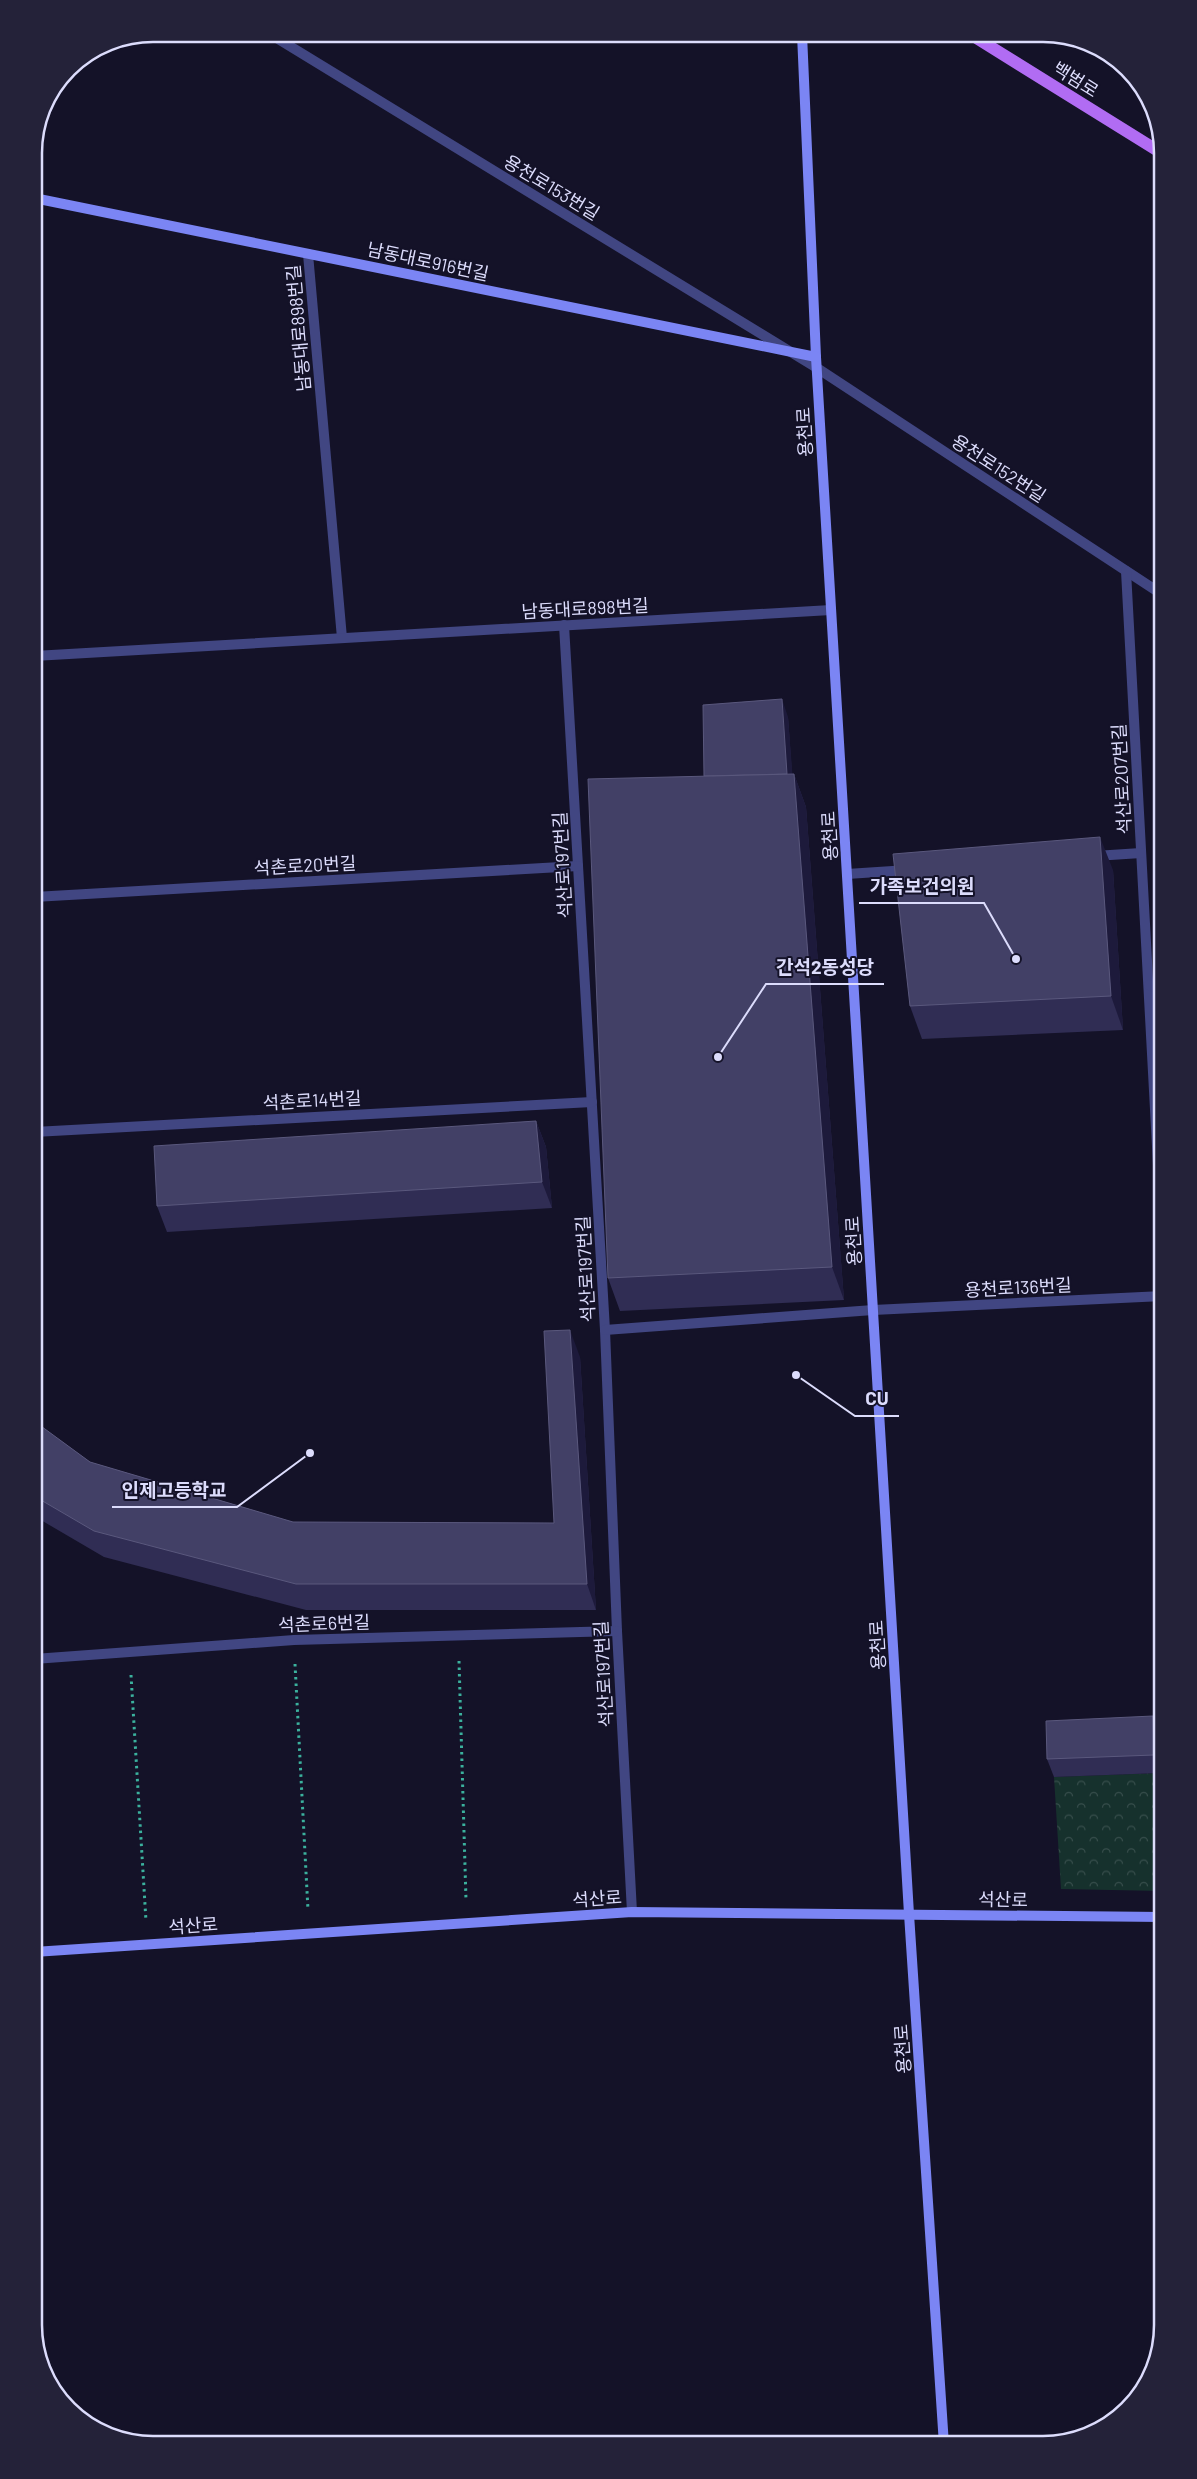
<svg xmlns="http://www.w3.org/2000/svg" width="1197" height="2479" font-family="Barlow,'Noto Sans KR',sans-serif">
  <defs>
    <pattern id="forest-crowns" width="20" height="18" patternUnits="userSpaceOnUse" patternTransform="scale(1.25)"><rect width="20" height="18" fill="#16312d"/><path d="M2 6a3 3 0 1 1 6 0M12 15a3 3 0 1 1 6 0" fill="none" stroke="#374e4c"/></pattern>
  </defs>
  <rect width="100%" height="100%" fill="#141228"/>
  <polygon fill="url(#forest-crowns)" points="1160,1773 1163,1800 1163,1891 1061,1889 1054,1777"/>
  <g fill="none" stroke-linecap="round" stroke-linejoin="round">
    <g stroke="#3bb19d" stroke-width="3" stroke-dasharray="2.5 4" stroke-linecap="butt">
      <polyline points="459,1661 466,1900"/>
      <polyline points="295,1664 308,1910"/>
      <polyline points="131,1675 146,1921"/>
    </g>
    <g stroke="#414682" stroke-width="10">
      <polyline points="270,34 817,368 1163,595"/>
      <polyline points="308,254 342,638"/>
      <polyline points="1126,571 1163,1258"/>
      <polyline points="564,625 605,1330 617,1631 632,1912"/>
      <polyline points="34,656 831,610"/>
      <polyline points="1095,856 1141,853"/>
      <polyline points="847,874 908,870"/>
      <polyline points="34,897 578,866"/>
      <polyline points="1149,985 1163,990"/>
      <polyline points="34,1132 592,1102"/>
      <polyline points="605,1330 873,1310 1163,1296"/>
      <polyline points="34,1659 294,1640 617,1631"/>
    </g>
    <g stroke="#7b85f4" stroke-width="10">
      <polyline points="802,34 816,357 909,1914 944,2445"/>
      <polyline points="34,198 816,357"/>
      <polyline points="34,1952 632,1912 1163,1917"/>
    </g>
    <polyline stroke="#b16cf3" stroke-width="12" points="970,34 1163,154"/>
  </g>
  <g fill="#302d54">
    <polygon points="788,717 792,774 794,774 806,807 844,1300 620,1311 608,1278"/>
    <polygon points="1113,870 1123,1030 922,1039 910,1006"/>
    <polygon points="536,1121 546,1147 552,1208 167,1232 157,1206"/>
    <polygon points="580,1357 596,1610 306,1610 104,1557 34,1516 34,1421 90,1462 293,1522 554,1523"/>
    <polygon points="1153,1716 1160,1734 1160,1773 1054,1777 1047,1759"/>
  </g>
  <g fill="#1d1a3b">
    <polygon points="782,699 788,717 794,794 787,776"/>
    <polygon points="794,774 806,807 844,1300 832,1267"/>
    <polygon points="1100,837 1113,870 1123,1030 1111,996"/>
    <polygon points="536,1121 546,1147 552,1208 542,1182"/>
    <polygon points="570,1330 580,1357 596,1610 587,1584"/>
    <polygon points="1153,1716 1160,1734 1160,1773 1154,1755"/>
  </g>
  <g fill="#424066" stroke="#5a587d">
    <polygon points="782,699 787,774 704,776 703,705"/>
    <polygon points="794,774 832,1267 608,1278 588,779"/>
    <polygon points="1100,837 1111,996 910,1006 893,854"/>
    <polygon points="536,1121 542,1182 157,1206 154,1146"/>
    <polygon points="570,1330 587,1584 296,1584 94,1531 34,1496 34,1421 90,1462 293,1522 554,1523 544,1331"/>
    <polygon points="1153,1716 1154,1755 1047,1759 1046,1721"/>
  </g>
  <g text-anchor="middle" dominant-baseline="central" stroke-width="4" stroke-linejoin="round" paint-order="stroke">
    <g font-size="18" fill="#dcdcfc" stroke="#141228">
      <text transform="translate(1076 79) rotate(32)">백범로</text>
      <text transform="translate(552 187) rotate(31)">용천로153번길</text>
      <text transform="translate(428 261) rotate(12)">남동대로916번길</text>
      <text transform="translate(298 328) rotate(-95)">남동대로898번길</text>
      <text transform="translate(804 432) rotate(-93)">용천로</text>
      <text transform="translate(999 468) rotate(33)">용천로152번길</text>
      <text transform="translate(585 608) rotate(-3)">남동대로898번길</text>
      <text transform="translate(1121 779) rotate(-93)">석산로207번길</text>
      <text transform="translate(829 836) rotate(-93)">용천로</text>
      <text transform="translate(305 865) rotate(-3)">석촌로20번길</text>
      <text transform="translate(562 865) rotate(-93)">석산로197번길</text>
      <text transform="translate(312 1100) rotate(-3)">석촌로14번길</text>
      <text transform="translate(853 1241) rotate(-93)">용천로</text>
      <text transform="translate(585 1269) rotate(-93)">석산로197번길</text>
      <text transform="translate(1018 1287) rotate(-3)">용천로136번길</text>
      <text transform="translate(324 1623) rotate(-2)">석촌로6번길</text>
      <text transform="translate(877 1645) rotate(-93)">용천로</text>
      <text transform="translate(603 1674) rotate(-93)">석산로197번길</text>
      <text transform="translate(597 1898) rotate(-4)">석산로</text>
      <text transform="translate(1003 1899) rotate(1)">석산로</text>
      <text transform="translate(193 1925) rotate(-4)">석산로</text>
      <text transform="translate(902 2049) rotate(-94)">용천로</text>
    </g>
  </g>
  <path d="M0 0H1197V2479H0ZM153 42H1043A111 111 0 0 1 1154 153V2325A111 111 0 0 1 1043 2436H153A111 111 0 0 1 42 2325V153A111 111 0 0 1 153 42Z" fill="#242239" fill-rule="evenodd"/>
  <path fill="none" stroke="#dcdcfc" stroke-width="2.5" d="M153 42H1043A111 111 0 0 1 1154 153V2325A111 111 0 0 1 1043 2436H153A111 111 0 0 1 42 2325V153A111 111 0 0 1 153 42Z"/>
  <path fill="none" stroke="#dcdcfc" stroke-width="2" d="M1016 959L984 903H859M718 1057L766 984H884M796 1375L855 1416H899M310 1453L237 1507H112"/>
  <g fill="#dcdcfc" stroke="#141228" stroke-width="2">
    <circle cx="1016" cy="959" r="5"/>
    <circle cx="718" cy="1057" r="5"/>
    <circle cx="796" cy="1375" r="5"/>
    <circle cx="310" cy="1453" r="5"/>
  </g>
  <g font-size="19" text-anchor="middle" font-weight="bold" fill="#dcdcfc" stroke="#141228" stroke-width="4" stroke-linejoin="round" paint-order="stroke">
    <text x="922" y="893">가족보건의원</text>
    <text x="825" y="974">간석2동성당</text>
    <text x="877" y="1405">CU</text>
    <text x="174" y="1497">인제고등학교</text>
  </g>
</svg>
